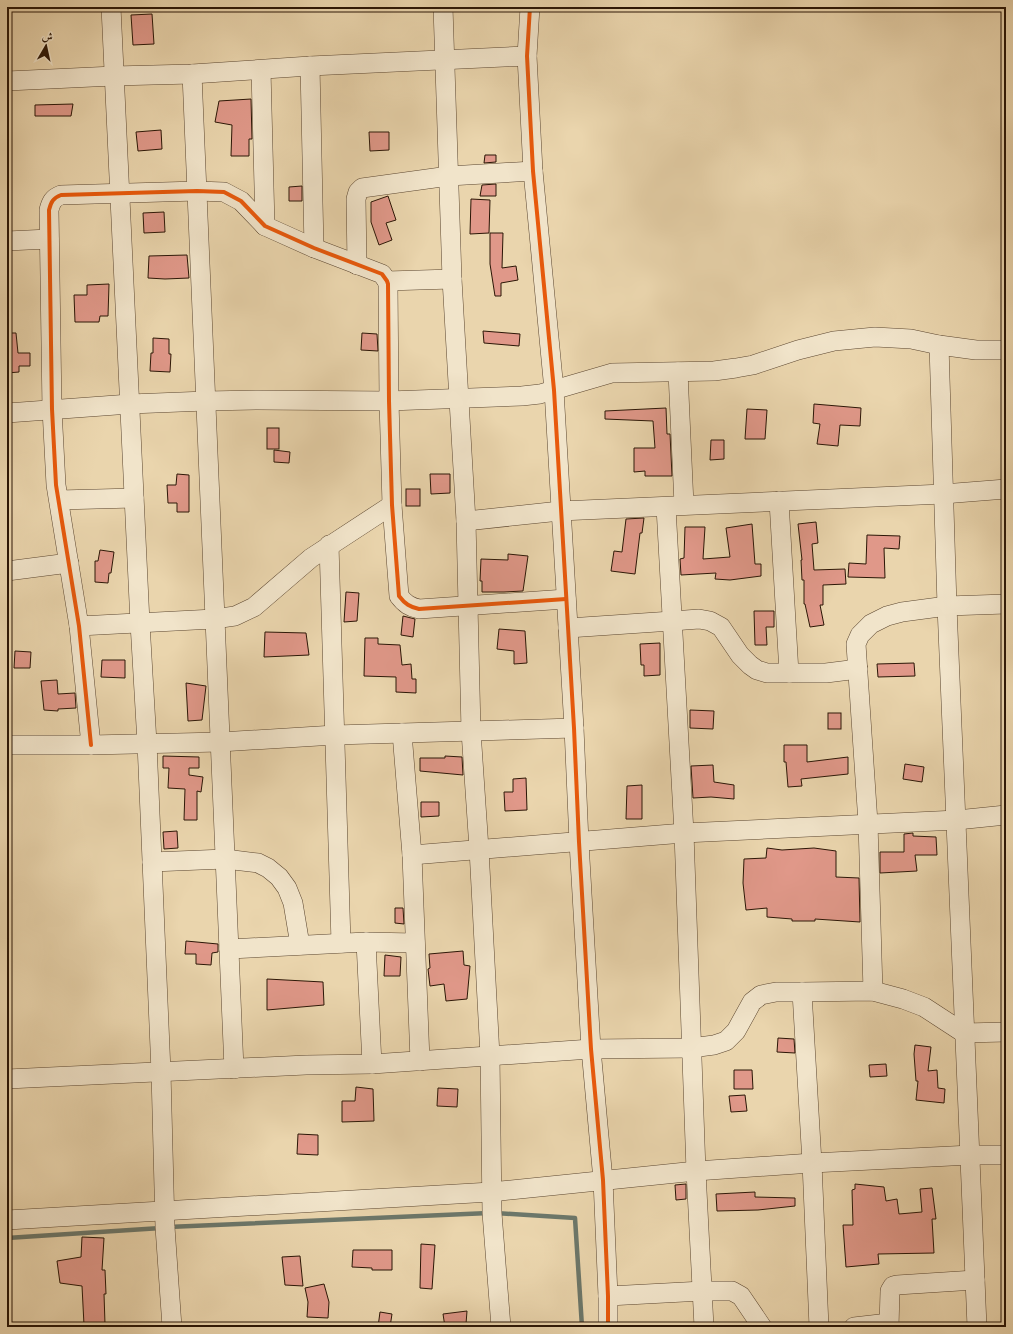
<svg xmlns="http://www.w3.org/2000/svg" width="1013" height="1334" font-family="'IM FELL Double Pica',Amiri,serif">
  <rect width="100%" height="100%" fill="#ead5ad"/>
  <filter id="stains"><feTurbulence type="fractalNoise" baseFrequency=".005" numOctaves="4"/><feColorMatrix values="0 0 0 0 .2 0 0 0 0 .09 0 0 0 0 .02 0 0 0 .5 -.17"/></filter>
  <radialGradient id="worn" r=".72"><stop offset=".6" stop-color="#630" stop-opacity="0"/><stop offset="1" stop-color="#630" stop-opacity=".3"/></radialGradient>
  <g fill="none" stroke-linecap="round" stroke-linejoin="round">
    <g stroke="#6c776a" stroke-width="4.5">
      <polyline points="496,1213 575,1218 582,1327"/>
      <polyline points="168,1227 489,1213"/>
      <polyline points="7,1238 161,1228"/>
    </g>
  </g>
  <g fill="#e09889" stroke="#2b1606">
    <polygon points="152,14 154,44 133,45 131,15"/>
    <polygon points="251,99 252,139 249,139 249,156 231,156 232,125 215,122 219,101"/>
    <polygon points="73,104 71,116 35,116 35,105"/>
    <polygon points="161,130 162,149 138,151 136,132"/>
    <polygon points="369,132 389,132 389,150 370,151"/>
    <polygon points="485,155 496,155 496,162 484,163"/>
    <polygon points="496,184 496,196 480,196 482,185"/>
    <polygon points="302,186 302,201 289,201 289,187"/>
    <polygon points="388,196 396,220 386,223 392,240 379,245 371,222 371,202"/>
    <polygon points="471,199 490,200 489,233 470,234"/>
    <polygon points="164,212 165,232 144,233 143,213"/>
    <polygon points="490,233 503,233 502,268 516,266 518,280 501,283 501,296 495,296 490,264"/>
    <polygon points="187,255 189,278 165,279 148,278 149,256"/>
    <polygon points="109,284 108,316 100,316 99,322 75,322 74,295 87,295 87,285"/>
    <polygon points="483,331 520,334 519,346 484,343"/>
    <polygon points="7,333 16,333 18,353 30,353 30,366 19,366 19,372 7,373"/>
    <polygon points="362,333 377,334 378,351 361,350"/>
    <polygon points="153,338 169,339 169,354 171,354 170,372 150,371 151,353 153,353"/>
    <polygon points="814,404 861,408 860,426 840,425 838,446 817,444 820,424 813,423"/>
    <polygon points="666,408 667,434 670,434 672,476 645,476 645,471 634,472 634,448 655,448 653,421 605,419 605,411"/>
    <polygon points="747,409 767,410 765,439 745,439"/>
    <rect x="267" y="428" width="12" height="21"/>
    <polygon points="711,440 724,440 724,459 710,460"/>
    <polygon points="274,450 290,452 289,463 274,462"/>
    <polygon points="177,474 189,475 189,512 177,512 177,503 168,503 167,485 176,485"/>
    <polygon points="430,474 450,474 450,493 431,494"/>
    <rect x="406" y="489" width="14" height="17"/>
    <polygon points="644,518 642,533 640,533 635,574 611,571 614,551 622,552 626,519"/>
    <polygon points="816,522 818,543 812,544 814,570 845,569 846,584 823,585 823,605 820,605 824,625 810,627 805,604 804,604 804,580 802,580 801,560 802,560 798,524"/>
    <polygon points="752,524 755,564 761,564 761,576 730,580 715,579 716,573 681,575 680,559 684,558 685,527 705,527 703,559 730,557 726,528"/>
    <polygon points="867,535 900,536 899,549 884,548 885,578 848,577 849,563 866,564"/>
    <polygon points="100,550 114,552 111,573 109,573 108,583 95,582 95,561 98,561"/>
    <polygon points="508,554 528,556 523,591 504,592 482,592 482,581 480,581 481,559 508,560"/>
    <polygon points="346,592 359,593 357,621 344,622"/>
    <polygon points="754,611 774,611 774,627 766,627 767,645 755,645"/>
    <polygon points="403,616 415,619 413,637 401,635"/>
    <polygon points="499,629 525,631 527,663 514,664 514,651 497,649"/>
    <polygon points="265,632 306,633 309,655 264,657"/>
    <polygon points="365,638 378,638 378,644 400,645 402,665 411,664 412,679 416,679 416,693 396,692 396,677 364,676"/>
    <polygon points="660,643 660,675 644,676 644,665 641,665 640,644"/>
    <polygon points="15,651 31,652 30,668 14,668"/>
    <polygon points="102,660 125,660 125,678 101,677"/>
    <polygon points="914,663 915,676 878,677 877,664"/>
    <polygon points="57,680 58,694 75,693 76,708 58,709 58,711 44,710 41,681"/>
    <polygon points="186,683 206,686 202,720 188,721"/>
    <polygon points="690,710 714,711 713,729 690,728"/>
    <rect x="828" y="713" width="13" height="16"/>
    <polygon points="784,745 807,745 807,762 848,757 848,774 801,779 802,786 788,787 786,762 784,762"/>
    <polygon points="163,756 199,757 199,768 189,768 189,775 203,777 201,792 197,791 197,820 184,820 185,789 168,788 169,768 163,768"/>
    <polygon points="445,756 462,757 463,775 420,771 420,758 445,758"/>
    <polygon points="905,764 924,767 922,782 903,779"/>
    <polygon points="713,765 714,782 734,785 734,799 711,797 693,798 691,766"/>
    <polygon points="526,778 527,810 505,811 504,792 513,792 513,779"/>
    <polygon points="642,785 642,819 626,819 627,786"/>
    <polygon points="421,802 439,802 439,816 421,817"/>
    <polygon points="177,831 178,848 164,849 163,832"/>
    <polygon points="913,833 913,836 936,837 937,855 915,855 917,871 880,873 880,852 904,852 904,834"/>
    <polygon points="767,848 782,850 814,848 836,851 836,877 859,878 860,922 815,919 815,921 792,921 792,919 767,917 767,908 746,910 743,883 744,859 766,858"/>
    <polygon points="395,908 403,908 404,924 395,923"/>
    <polygon points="186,941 218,944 218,952 212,953 211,965 196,964 196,954 185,954"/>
    <polygon points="463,951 464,965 470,966 467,999 446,1001 444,984 430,986 428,969 430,968 429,954"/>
    <polygon points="385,955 401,957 400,976 384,976"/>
    <polygon points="267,979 323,982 324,1005 267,1010"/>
    <polygon points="778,1038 794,1039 795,1053 777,1052"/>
    <polygon points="915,1045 931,1047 928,1071 937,1070 938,1088 945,1089 944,1103 916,1100 918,1081 916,1081 914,1054"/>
    <polygon points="886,1064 887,1076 870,1077 869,1065"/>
    <polygon points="734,1070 752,1070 753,1089 734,1089"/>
    <polygon points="356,1087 373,1089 374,1121 342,1122 342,1101 355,1101"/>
    <polygon points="438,1088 458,1089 457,1107 437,1106"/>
    <polygon points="745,1095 747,1111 731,1112 729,1096"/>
    <polygon points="298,1134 318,1135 318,1155 297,1154"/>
    <polygon points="686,1184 686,1199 676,1200 675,1185"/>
    <polygon points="855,1184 884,1187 886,1201 897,1199 899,1214 922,1212 920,1189 932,1188 936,1219 932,1219 934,1253 878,1254 879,1264 846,1267 843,1225 853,1225 852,1190 855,1189"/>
    <polygon points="755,1192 755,1197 795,1198 795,1206 758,1210 717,1211 716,1194"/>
    <polygon points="82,1237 104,1238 102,1270 105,1270 106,1294 104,1294 105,1324 84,1325 82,1286 60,1283 57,1261 81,1257"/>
    <polygon points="421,1244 435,1245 432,1289 420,1288"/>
    <polygon points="353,1250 392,1250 392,1270 372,1270 372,1268 352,1267"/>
    <polygon points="300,1256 303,1286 285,1285 282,1257"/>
    <polygon points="324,1284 329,1302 328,1318 307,1317 308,1302 305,1288"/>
    <polygon points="467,1311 466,1324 445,1327 443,1314"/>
    <polygon points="380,1312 392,1314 390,1327 378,1327"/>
  </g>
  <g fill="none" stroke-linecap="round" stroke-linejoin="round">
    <defs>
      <g id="minor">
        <polyline points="111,7 140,623 147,743 161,1072 165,1227 172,1327"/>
        <polyline points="443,7 452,279 466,521 471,731 479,849 490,1056 492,1213 501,1327"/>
        <polyline points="530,7 527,56 533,171 554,390 574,728 579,842 591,1049 603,1180 608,1296 608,1327"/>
        <polyline points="310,66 314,248"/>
        <polyline points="261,70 265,226"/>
        <polyline points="192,74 234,1069"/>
        <polyline points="7,81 114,76 192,74 310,66 527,56"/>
        <polyline points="7,241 49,239"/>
        <polyline points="357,265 356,199 358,192 362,188 449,176 533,171"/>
        <polyline points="387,281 452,279"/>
        <polyline points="939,345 947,606 977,1327"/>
        <polyline points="678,372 684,505"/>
        <polyline points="7,413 130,404 206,401 258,400 389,401 522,396 540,394 612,373 714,371 736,368 753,365 798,350 834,341 875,337 911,339 939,345 976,350 1006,350"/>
        <polyline points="59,500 134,498"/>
        <polyline points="779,501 789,673"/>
        <polyline points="666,507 684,833 696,1171 704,1327"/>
        <polyline points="466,521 560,511 943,494 1006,489"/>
        <polyline points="329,545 341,943"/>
        <polyline points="7,571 69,563"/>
        <polyline points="79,626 214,619 235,616 254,607 311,558 392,505"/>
        <polyline points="568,628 672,621 699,619 710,621 721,627 740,655 750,665 757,670 767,673 826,673 858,669"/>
        <polyline points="402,733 412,855 420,1061"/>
        <polyline points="7,745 91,745 220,742 335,735 574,728"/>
        <path d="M91,745l-12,-119 -23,-141 -4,-76 -3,-199c2,-8 4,-12 12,-15l136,-4 27,1 17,9 24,25 49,22 68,26 5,7 1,3 1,117 3,104 7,91c6,8 11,11 20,13l147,-10"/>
        <polyline points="412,855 684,833 957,820 1006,815"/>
        <polyline points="152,862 225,859 258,863 268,868 279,877 287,888 293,903 300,945"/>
        <polyline points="366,942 372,1064"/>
        <polyline points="229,949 366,942 415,943"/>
        <polyline points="873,991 868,823 856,644 860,635 871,624 887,616 902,612 947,606 1006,604"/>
        <polyline points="802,992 812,1163 819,1327"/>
        <polyline points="7,1079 306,1065 372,1064 591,1049 691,1048 714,1045 726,1041 736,1031 752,1002 761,995 776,992 802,992 873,991 903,999 924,1007 964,1033 1006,1032"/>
        <polyline points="7,1220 491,1192 696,1171 812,1163 971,1155 1006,1155"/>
        <polyline points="608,1296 703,1291 732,1291 741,1296 762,1327"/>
        <polyline points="854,1327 889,1323"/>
        <polyline points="889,1327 890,1291 893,1286 897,1285 975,1280"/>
      </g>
    </defs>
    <use href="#minor" stroke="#5b4630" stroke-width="20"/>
    <use href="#minor" stroke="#f1e4ca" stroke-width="19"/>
    <defs>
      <g id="cycleway">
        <polyline points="530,7 527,56 533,171 554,390 574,728 579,842 591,1049 603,1180 608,1296 608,1327"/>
        <path d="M91,745l-12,-119 -23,-141 -4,-76 -3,-199c2,-8 4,-12 12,-15l136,-4 27,1 17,9 24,25 49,22 68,26 5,7 1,3 1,117 3,104 7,91c6,8 11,11 20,13l147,-10"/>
      </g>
    </defs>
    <use href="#cycleway" stroke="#f1e4ca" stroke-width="6"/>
    <use href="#cycleway" stroke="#e8590c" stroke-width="4"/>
  </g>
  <rect width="1013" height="1334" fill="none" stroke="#ead5ad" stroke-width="24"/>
  <rect x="8" y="8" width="997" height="1318" fill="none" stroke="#2b1606" stroke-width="2"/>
  <rect x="12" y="12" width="989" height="1310" fill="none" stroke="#2b1606"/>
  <g transform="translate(46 46) rotate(9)" stroke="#f1e4ca" stroke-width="3" paint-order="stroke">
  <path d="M0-3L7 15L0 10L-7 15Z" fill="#2b1606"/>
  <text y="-6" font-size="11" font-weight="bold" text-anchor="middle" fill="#2b1606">ش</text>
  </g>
  <rect width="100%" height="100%" filter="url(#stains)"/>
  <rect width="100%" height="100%" fill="url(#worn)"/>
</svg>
